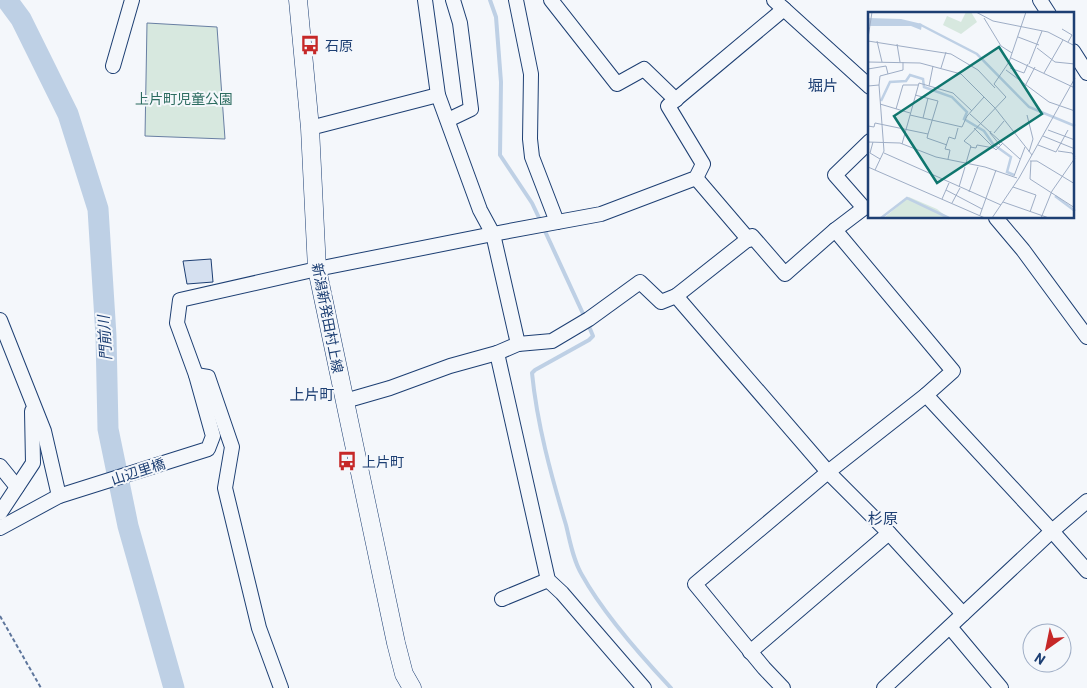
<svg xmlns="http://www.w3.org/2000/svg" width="1087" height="688" font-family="Barlow,'Noto Sans JP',sans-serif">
  <rect width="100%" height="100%" fill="#f4f7fb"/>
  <polygon fill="#d7e8df" stroke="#687fa3" points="147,23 217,27 225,139 145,136"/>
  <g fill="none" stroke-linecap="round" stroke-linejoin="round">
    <g stroke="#bed0e5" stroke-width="4">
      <polyline points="490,0 496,17 501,82 500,155 532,203 541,222"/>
      <polyline points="544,229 585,318"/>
      <path d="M588,324l5,12 -4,4 -54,30 -3,3c5,51 19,102 34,152 4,16 7,35 16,50 21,38 59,81 89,113"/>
    </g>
    <polyline stroke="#bed0e5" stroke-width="21" points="7,0 21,19 68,114 98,209 106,336 108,429 128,526 174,688"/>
  </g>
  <polygon fill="#d5e0f0" stroke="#1d3f73" points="211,259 213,282 187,284 183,261"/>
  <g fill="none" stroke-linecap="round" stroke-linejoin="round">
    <defs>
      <g id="minor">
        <polyline points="425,0 438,95 480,210 493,234 518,344"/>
        <polyline points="516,0 531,74 530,139 532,157 557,222"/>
        <polyline points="551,0 617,84 644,69 676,100"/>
        <polyline points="774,0 870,87"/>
        <polyline points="1040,0 1049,14"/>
        <polyline points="1073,51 1087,73"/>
        <polyline points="113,66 132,0"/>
        <polyline points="448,120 471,109 460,23 453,0"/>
        <polyline points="310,128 438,95"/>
        <polyline points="696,178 749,240"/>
        <polyline points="996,218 1023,250 1087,337"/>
        <polyline points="835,230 953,371 926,395"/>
        <polyline points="676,296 752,236 785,274 835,230 864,208 835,175 870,141"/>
        <polyline points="0,320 44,431 59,496"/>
        <polyline points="497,353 548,580 562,593 644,688"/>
        <polyline points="196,375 208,377 232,447 225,488 259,628 281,688"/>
        <polyline points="345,401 390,388 450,366 497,353 518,344 552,341 589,319 640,282 661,302 676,296 828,472 889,533 963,614"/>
        <polyline points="0,466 17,487"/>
        <polyline points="0,513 33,463 32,411"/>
        <polyline points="0,528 59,496 208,449 213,436 196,375 177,323 180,300 317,269 493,234 601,214 696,178 703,164 668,106 784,9"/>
        <polyline points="502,599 548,580"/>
        <polyline points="950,627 1001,688"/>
        <polyline points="750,652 889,533"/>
        <polyline points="783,688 764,668 695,584 828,472 926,395 1052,531 1087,571"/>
        <polyline points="884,688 1052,531 1087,501"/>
      </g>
      <polyline id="major" points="298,0 310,128 317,269 396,643 404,674 412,688"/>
    </defs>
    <use href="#minor" stroke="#1d3f73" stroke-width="16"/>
    <use href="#major" stroke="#1d3f73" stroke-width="19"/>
    <polyline stroke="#5e769c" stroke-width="2" stroke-dasharray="4 2.5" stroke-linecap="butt" points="0,616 41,688"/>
    <use href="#minor" stroke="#f4f7fb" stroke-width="14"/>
    <use href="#major" stroke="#f4f7fb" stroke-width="18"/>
  </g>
  <defs>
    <symbol id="bus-bare" viewBox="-9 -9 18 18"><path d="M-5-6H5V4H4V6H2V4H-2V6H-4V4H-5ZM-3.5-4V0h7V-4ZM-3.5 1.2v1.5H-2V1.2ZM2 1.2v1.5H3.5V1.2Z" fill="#c62828" stroke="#f4f7fb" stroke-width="2.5" paint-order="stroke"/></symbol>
  </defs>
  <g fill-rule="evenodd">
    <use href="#bus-bare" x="296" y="31" width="28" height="28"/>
    <use href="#bus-bare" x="333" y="447" width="28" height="28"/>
  </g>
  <g text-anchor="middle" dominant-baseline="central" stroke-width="4" stroke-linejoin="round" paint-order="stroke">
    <g font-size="14" fill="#1d3f73" stroke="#f4f7fb" text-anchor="start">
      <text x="325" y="45">石原</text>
      <text x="362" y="461">上片町</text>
    </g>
    <g font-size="14" fill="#2c6c60" stroke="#f4f7fb">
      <text x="184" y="98">上片町児童公園</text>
    </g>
    <g font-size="14" fill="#1d3f73" stroke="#f4f7fb">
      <text transform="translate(328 318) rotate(79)">新潟新発田村上線</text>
      <text transform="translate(138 471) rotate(-18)">山辺里橋</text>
    </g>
    <g font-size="15" fill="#1d3f73" stroke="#f4f7fb">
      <text x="823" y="85">堀片</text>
      <text x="312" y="394">上片町</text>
      <text x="883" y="518">杉原</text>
    </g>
    <g font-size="15" font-style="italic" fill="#1d3f73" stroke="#f4f7fb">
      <text transform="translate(104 338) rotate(-93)">門前川</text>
    </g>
  </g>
  <g transform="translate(868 12)">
    <rect width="206" height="206" fill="#f4f7fb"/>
    <path d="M98,0h5l6,10 -16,12 -18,-9 4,-9 14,6zM41,185l28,12 11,9h-64z" fill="#d7e8df"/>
    <path d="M0,6l33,1 21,5 -1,6 -10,-4h-43z" fill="#bed0e5"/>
    <path fill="none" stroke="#bed0e5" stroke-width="2.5" d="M51,12l58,30 52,53 46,19M13,89l9,-19 16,-1 4,-6 13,4 1,8 28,10 15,15 -3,7 20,12 9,13 18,13 -4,15 7,3M187,184l20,15M13,206l26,-20 42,20"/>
    <path fill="none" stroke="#9eadc5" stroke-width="1" d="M108,0l17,9 55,11 27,14M116,6l17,28 11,7M194,17l10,6 -4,7M150,25l21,8M0,26l4,-26M0,29l83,13 27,16 17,18M9,29l5,21M29,32l3,18M169,36l18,14 20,2M143,46l64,30M0,50l52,1 41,11 34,34 37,47M161,52l13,-33M73,56l5,-16M142,56l14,5 4,-9M0,57l18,-3 2,8M138,58l43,32 26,9M176,61l19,-33M0,74l11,-1 1,-9 23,-6v-8M61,74l4,-20M157,74l10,-19M12,92l30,9M28,97l7,-24h15M102,102l50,45M42,103l52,12 5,-11 17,-19M159,103l6,24 -4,13M55,106l5,-20M0,114l6,1 1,-4 53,11 10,-33 -23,-6M106,116l22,22 7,-7M180,118l27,10M123,119l-1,2 10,12M126,121l10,-12M60,122l-1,4 20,7M175,124l32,13M0,130l32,1 36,14 49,10 32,11M5,130l-3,11 10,6M34,132l17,-61 34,10 19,18M170,133l18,7 12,-22M102,135l6,1 1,-3 17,3M190,139l14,2 3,4M16,141l117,52M80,147l2,-9 -5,-1 4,-12 6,2 3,-11M162,149h7l38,23M163,149l-1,18 45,29M98,151l5,-17 -7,-5 42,-44 -12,-13 15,-22 17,-50M0,155l117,51M7,158l9,-19 -5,-66M146,164l11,-29M91,175l6,-20M145,175l23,8 -6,17M78,178l36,19M101,180l9,-25M74,187l7,-16M135,190l46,16M84,191l8,-15M112,203l16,-45M124,206l27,-40 56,-100M173,206l11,-27 23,-33"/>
    <path fill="#0f766e" fill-opacity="0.15" stroke="#0f766e" stroke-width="2.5" d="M131,35l43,67 -105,69 -43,-67z"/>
    <rect width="206" height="206" fill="none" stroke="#1d3f73" stroke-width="2.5"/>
  </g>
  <g transform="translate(1047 648) rotate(213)"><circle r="24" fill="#f4f7fb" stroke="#9eadc5"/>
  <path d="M0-4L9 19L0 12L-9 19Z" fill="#c62828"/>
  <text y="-8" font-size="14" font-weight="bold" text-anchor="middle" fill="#1d3f73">N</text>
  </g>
</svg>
